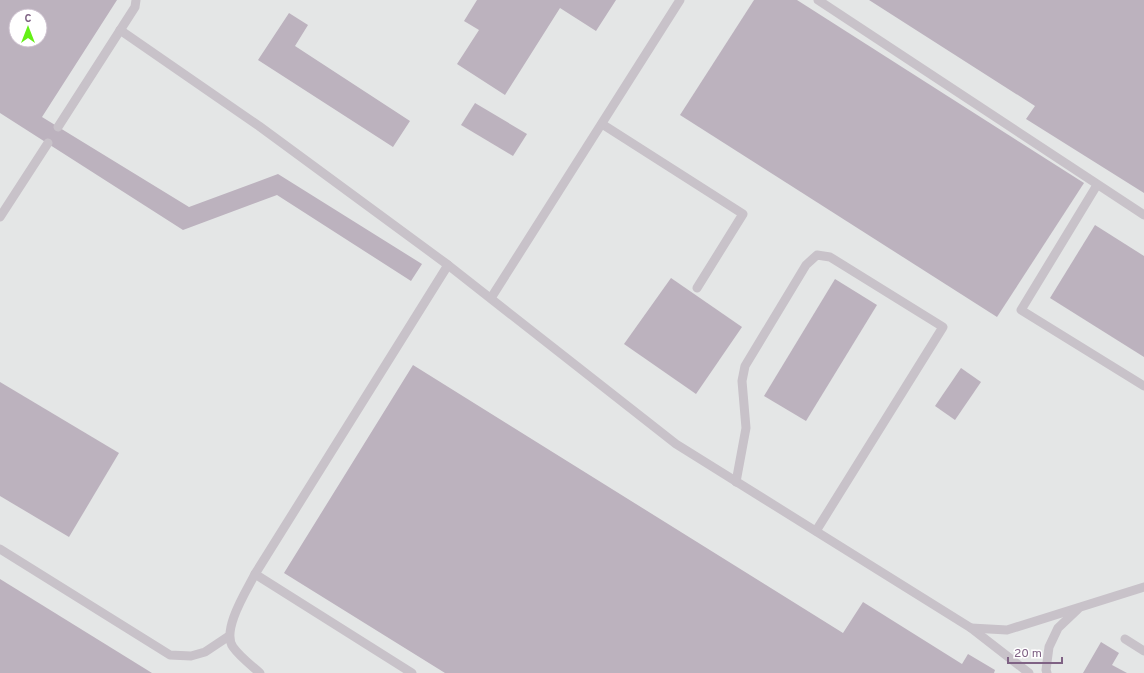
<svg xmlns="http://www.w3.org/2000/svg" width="1144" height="673" font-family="Overpass,sans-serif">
  <rect width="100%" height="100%" fill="#f1f5f3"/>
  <path fill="#e4e6e6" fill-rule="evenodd" d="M0,0h1144v673h-1144zM16,16h24v24h-24z"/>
  <g fill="#bcb2be" fill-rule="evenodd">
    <path d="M0,0h117l-75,117 147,90 89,-33 144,90 -11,17 -134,-86 -94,35 -183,-117zM16,16h24v24h-24z"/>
    <polygon points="477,0 616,0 596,31 560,8 505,95 457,64 479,30 464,21"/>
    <polygon points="754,0 797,0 1084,183 997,317 680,115"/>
    <polygon points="869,0 1144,0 1144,193 1026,119 1035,106"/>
    <polygon points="289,13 308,25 295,46 410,121 393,147 258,60"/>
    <polygon points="475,103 527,134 513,156 461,125"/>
    <polygon points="1095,225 1144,256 1144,357 1050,298"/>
    <polygon points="671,278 742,327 696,394 624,344"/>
    <polygon points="835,279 877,305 806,421 764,396"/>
    <polygon points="413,365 843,633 863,602 962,664 968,654 995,670 994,673 445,673 284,573"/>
    <polygon points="961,368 981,382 955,420 935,406"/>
    <polygon points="0,382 119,453 69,537 0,496"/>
    <polygon points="0,579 152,673 0,673"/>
    <polygon points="1101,642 1119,653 1112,665 1127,673 1083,673"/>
  </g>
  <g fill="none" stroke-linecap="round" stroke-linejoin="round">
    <g stroke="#c8c2c9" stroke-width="9">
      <polyline points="818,0 1144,215"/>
      <polyline points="120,30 259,126 448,265 676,444 971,628 1029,673"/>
      <polyline points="602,124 743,214 697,288"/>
      <polyline points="58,127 135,7 136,0"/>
      <polyline points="1097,185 1021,310 1144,386"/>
      <polyline points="0,217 48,143"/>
      <polyline points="491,298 680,0"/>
      <polyline points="736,482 746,428 742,381 745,366 806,265 817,255 830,257 943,327 816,531"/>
      <polyline points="0,549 170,655 191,656 205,652 229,636"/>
      <polyline points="255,574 412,673"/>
      <polyline points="971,628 1007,630 1144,587"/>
      <polyline points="1125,639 1144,651"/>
      <path d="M260,673c-9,-8 -20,-16 -27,-26 -12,-17 14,-57 22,-73l193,-309"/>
      <polyline points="1047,673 1046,670 1049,647 1058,628 1078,609"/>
    </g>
  </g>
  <g transform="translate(28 28)"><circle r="19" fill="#ffffff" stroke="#ccc0ce"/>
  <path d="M0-3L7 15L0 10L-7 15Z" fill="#64f016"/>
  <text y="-6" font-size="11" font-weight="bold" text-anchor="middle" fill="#7f6284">С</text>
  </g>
  <path d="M1008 657v6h54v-6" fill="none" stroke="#7f6284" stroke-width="2"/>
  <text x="1014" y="657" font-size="12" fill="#7f6284" stroke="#ffffff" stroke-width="3" paint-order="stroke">20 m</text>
</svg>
